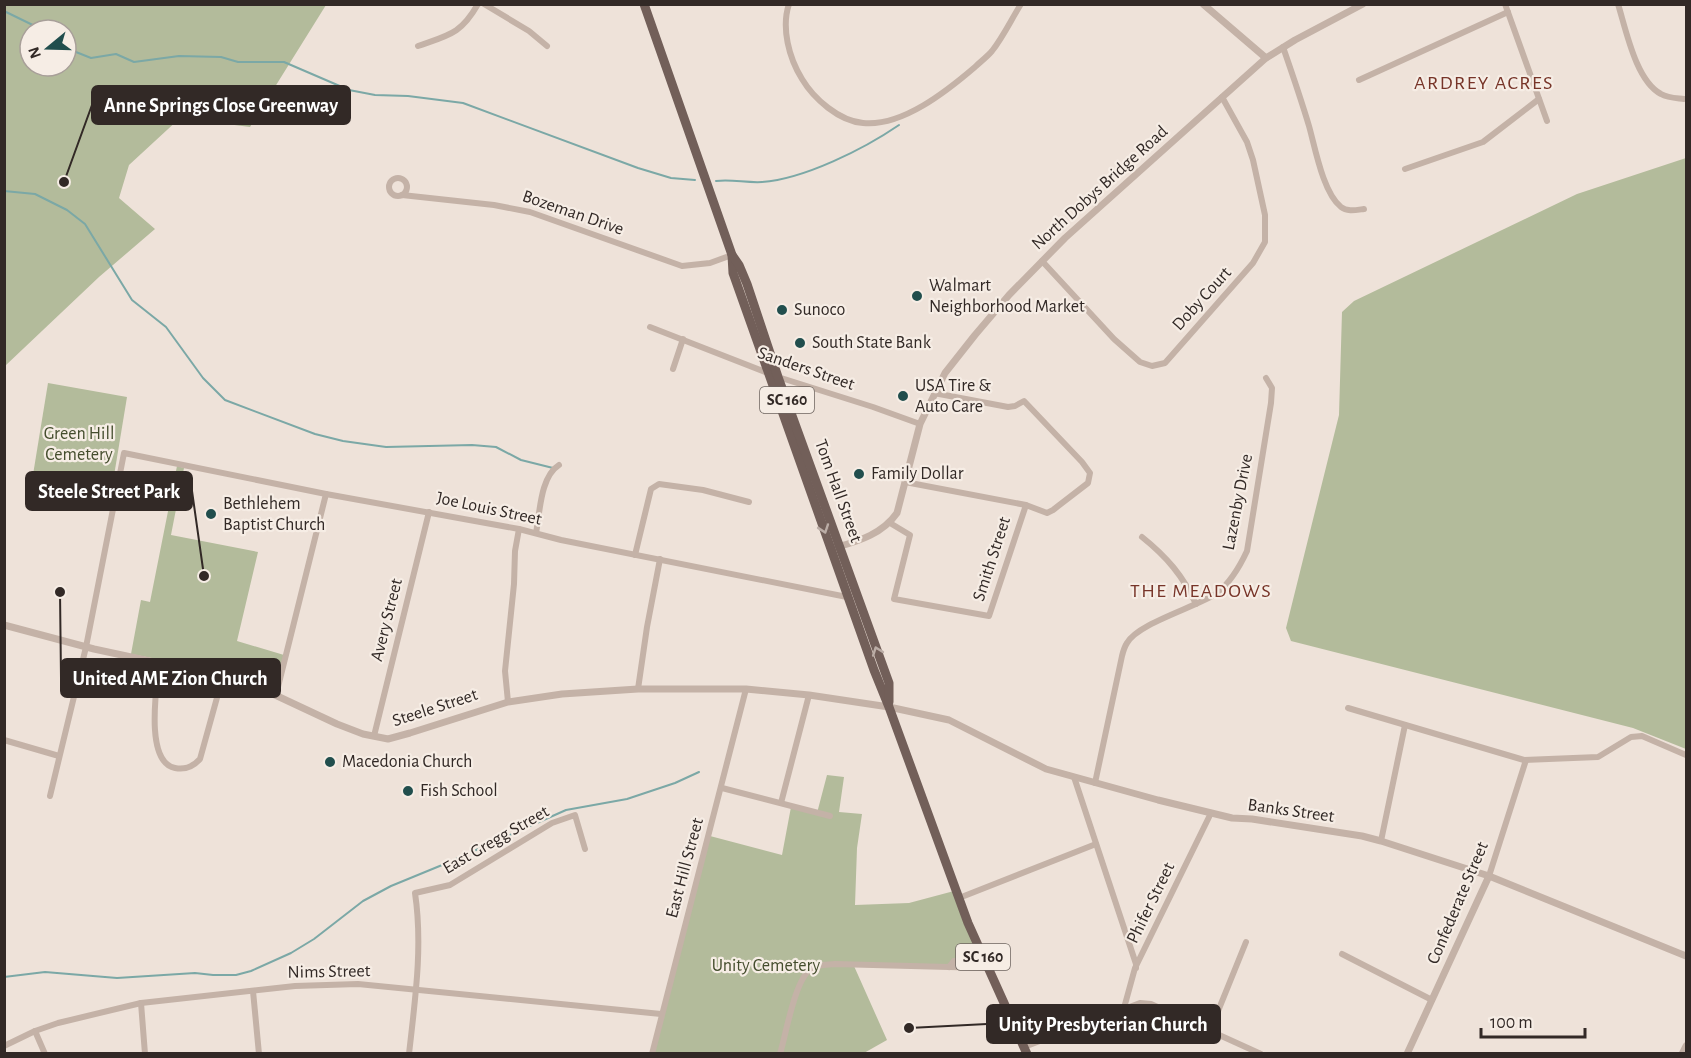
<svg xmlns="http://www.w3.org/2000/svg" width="1691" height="1058" font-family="'Alegreya Sans',sans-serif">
  <rect width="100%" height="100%" fill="#eee2d9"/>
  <g fill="#b3bb9b" fill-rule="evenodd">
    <path d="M5,4l321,1 -76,122 -70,-9 -51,47 -10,33 36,31 -56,48 -94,89zM30,30h36v36h-36z"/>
    <polygon points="1686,158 1686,749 1633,728 1291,641 1286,628 1339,415 1342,312 1354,301 1577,194"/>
    <polygon points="48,383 127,397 109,506 30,493"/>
    <polygon points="177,466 184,468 171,535 258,552 237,641 284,655 274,690 228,673 131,654 141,600 150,602"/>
    <polygon points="827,775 844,777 839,812 862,814 857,848 855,905 909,903 954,891 980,957 948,965 854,966 887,1040 864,1053 653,1054 710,836 782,855 791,807 817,813"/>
  </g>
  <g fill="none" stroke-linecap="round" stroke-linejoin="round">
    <g stroke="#7ba8a6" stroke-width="2">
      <polyline points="4,11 43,30"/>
      <polyline points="66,48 91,58 116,54 134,62 179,56 221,57 238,62 284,62 349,90 375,95 408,96 463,103 638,168 671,178 695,180"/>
      <path d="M716,181c16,-2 30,2 46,1 42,-3 102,-33 137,-57"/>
      <polyline points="4,191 35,194 67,210 85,224 132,300 166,327 203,378 225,400 315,434 343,441 386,447 472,445 496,447 521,460 553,468"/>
      <polyline points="4,977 45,972 117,978 195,973 213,975 236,975 251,971 291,953 314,939 363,901 391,886 447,863 566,810 627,799 675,783 699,772"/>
    </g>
    <g stroke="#c4b2a7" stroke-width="6">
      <polyline points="484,4 529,31 547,46"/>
      <path d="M789,4c-8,24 0,54 13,75 12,20 37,42 61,44 39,4 84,-32 112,-56 5,-5 12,-10 17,-16 11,-14 19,-31 29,-47"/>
      <polyline points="1505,4 1547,121"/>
      <path d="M1618,4c8,26 18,77 43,90 7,4 15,4 23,5"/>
      <path d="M418,46c31,-11 43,-12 60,-42"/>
      <path d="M1283,47c9,26 18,52 26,79 6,21 14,67 32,81 6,5 15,3 23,2"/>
      <polyline points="1359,80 1508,12"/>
      <polyline points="1405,169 1483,142 1539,99"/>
      <circle cx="398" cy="187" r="9"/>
      <polyline points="402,195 494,205 530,212 682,266 710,263 732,255"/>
      <polyline points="1042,261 1114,339 1140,362 1152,366 1165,363 1253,263 1265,242 1265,215 1253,160 1247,142 1222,97"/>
      <polyline points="650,327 778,377 873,407 920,424"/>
      <polyline points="673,369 683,339"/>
      <polyline points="905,482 1026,505 1047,513 1053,510 1088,483 1090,473 1082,462 1024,401 1015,406 1008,407 934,393"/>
      <polyline points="890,523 910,535 894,599 989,616 1026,505"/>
      <path d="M536,533c4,-20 4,-56 23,-68"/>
      <path d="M1142,537c25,20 41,39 54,67"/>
      <polyline points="635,555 651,489 659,484 703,490 749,502"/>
      <path d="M159,662c-2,23 -15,100 16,106 10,2 18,-1 25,-9l23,-83"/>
      <polyline points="638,689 647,627 660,559"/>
      <polyline points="276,695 326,494"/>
      <polyline points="508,702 505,671 514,584 515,551 519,529"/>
      <polyline points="1348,708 1524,760 1598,757 1631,737 1642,736 1686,755"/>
      <polyline points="374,736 429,512"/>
      <polyline points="4,740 59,756"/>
      <polyline points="1074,777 1136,964 1136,968"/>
      <path d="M1095,783l27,-127c1,-4 3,-10 5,-13 11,-20 70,-36 90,-50 14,-11 23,-27 30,-42l24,-148 1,-15 -6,-10"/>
      <polyline points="722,788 830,816"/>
      <polyline points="50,796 86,647 124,453 326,494 519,529 561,540 847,597"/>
      <polyline points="781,803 809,695"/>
      <polyline points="1381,841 1405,725"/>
      <polyline points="1489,876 1526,760"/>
      <polyline points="959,898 1096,844"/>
      <polyline points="1342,954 1432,1000"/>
      <polyline points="949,967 954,961 983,958"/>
      <polyline points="253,991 259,1054"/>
      <polyline points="141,1003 145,1054"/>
      <polyline points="1124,1008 1135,968 1211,813"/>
      <polyline points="35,1031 45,1054"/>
      <polyline points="1210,1031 1246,942"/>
      <polyline points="4,1046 35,1031 58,1023 141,1003 295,986 358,984 661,1014"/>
      <polyline points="1024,1047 1140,1003 1151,1004 1261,1054"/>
      <path d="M409,1054c6,-54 14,-108 6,-161l35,-8 102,-62 23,-8 10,34"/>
      <polyline points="652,1054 746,689"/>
      <path d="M780,1054c6,-20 15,-75 31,-85 7,-5 16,-4 24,-5l152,4"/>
    </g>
    <g stroke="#c4b2a7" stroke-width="7">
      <polyline points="1203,4 1266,58"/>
      <path d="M837,547c23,-6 46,-14 60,-34l23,-89 25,-51 30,-38 34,-40 56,-57 201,-180 29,-18 68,-36"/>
      <polyline points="4,625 94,649 238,680 258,687 337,724 363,734 388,739 410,733 508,702 562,694 638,689 746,689 809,695 889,707 949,720 1046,769 1158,800 1232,818 1252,819 1362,836 1381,841 1489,876 1686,956"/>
      <polyline points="1407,1054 1489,876"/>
      <polyline points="1682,1054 1686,1046"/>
    </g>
    <g stroke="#725f59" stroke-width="9">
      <polyline points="644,4 732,255 733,273 874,670 889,707 968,923 1027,1054"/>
      <polyline points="732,255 739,265 747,284 778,377 889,683 889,702"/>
    </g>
  </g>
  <defs><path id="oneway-chevron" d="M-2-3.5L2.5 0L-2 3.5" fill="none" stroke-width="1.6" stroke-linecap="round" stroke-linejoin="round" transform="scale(1.5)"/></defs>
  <g stroke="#bbada6">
    <use href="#oneway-chevron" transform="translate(824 529) rotate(71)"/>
    <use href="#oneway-chevron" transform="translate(877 651) rotate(-110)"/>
  </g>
  <g fill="#214e4d" stroke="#f6ede5" stroke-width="2">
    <circle cx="917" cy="296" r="6"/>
    <circle cx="782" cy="310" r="6"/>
    <circle cx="800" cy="343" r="6"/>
    <circle cx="903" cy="396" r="6"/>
    <circle cx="859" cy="474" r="6"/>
    <circle cx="211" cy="514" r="6"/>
    <circle cx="330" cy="762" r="6"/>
    <circle cx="408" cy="791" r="6"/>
  </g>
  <g text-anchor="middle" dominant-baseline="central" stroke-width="4.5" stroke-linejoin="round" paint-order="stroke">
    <g fill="#f6ede5" stroke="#6d645f" stroke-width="1.5">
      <rect x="760" y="387" width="54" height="26" rx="4.5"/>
      <rect x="956" y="944" width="54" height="26" rx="4.5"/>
    </g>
    <g font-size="16" font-weight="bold" fill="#322926">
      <text x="787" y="400">SC 160</text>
      <text x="983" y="957">SC 160</text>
    </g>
    <g font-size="18" fill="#322926" stroke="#f6ede5">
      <text transform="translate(1100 188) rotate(-42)">North Dobys Bridge Road</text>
      <text transform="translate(573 213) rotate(19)">Bozeman Drive</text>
      <text transform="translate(1202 299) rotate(-48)">Doby Court</text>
      <text transform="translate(806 369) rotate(19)">Sanders Street</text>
      <text transform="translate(838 491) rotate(70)">Tom Hall Street</text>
      <text transform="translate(1238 502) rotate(-79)">Lazenby Drive</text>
      <text transform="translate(489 509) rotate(12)">Joe Louis Street</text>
      <text transform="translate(992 559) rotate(-72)">Smith Street</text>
      <text transform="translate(387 620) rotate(-76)">Avery Street</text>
      <text transform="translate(435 708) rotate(-18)">Steele Street</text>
      <text transform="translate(1291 811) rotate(8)">Banks Street</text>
      <text transform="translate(496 840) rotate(-30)">East Gregg Street</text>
      <text transform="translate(685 868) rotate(-75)">East Hill Street</text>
      <text transform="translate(1151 903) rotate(-64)">Phifer Street</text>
      <text transform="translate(1458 903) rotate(-67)">Confederate Street</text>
      <text transform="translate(329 972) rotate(-1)">Nims Street</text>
    </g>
    <g font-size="18" fill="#322926" stroke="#f6ede5" text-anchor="start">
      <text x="929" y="286">Walmart<tspan x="929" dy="21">Neighborhood Market</tspan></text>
      <text x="794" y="310">Sunoco</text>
      <text x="812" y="343">South State Bank</text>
      <text x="915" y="386">USA Tire &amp;<tspan x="915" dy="21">Auto Care</tspan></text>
      <text x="871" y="474">Family Dollar</text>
      <text x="223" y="504">Bethlehem<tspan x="223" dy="21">Baptist Church</tspan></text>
      <text x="342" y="762">Macedonia Church</text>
      <text x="420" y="791">Fish School</text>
    </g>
    <g font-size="18" fill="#444d2d" stroke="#f6ede5">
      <text x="79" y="434">Green Hill<tspan x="79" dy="21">Cemetery</tspan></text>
      <text x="766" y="966">Unity Cemetery</text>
    </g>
    <g font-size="20" letter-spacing="1.5" fill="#773428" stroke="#f6ede5">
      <text x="1484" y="83">ARDREY ACRES</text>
      <text x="1201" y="591">THE MEADOWS</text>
    </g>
  </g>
  <path fill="none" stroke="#322926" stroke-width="2" d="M64 182L92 105M204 576L192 491M60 592L61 678M909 1028L987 1024"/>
  <g fill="#322926" stroke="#f6ede5" stroke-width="2">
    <circle cx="64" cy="182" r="6"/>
    <circle cx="204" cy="576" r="6"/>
    <circle cx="60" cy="592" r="6"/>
    <circle cx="909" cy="1028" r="6"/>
  </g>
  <g fill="#322926" stroke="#322926" stroke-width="2">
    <rect x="92" y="86" width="258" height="38" rx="6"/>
    <rect x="26" y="472" width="166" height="38" rx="6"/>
    <rect x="61" y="659" width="219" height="38" rx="6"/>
    <rect x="987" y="1005" width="233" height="38" rx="6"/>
  </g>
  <g font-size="20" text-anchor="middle" font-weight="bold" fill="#fff">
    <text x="221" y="112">Anne Springs Close Greenway</text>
    <text x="109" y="498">Steele Street Park</text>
    <text x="170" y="685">United AME Zion Church</text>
    <text x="1103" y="1031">Unity Presbyterian Church</text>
  </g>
  <rect width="1691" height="1058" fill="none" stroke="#322926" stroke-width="12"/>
  <g transform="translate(48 48) rotate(251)"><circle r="28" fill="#f6ede5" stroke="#a89f99" stroke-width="1.5"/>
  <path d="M0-4.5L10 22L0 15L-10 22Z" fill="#214e4d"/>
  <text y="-9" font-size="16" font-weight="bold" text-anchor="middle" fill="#322926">N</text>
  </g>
  <path d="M1481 1028v9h104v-9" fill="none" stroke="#322926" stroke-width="3"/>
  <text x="1490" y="1028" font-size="18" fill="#322926" stroke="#f6ede5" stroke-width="4.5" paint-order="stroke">100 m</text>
</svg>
